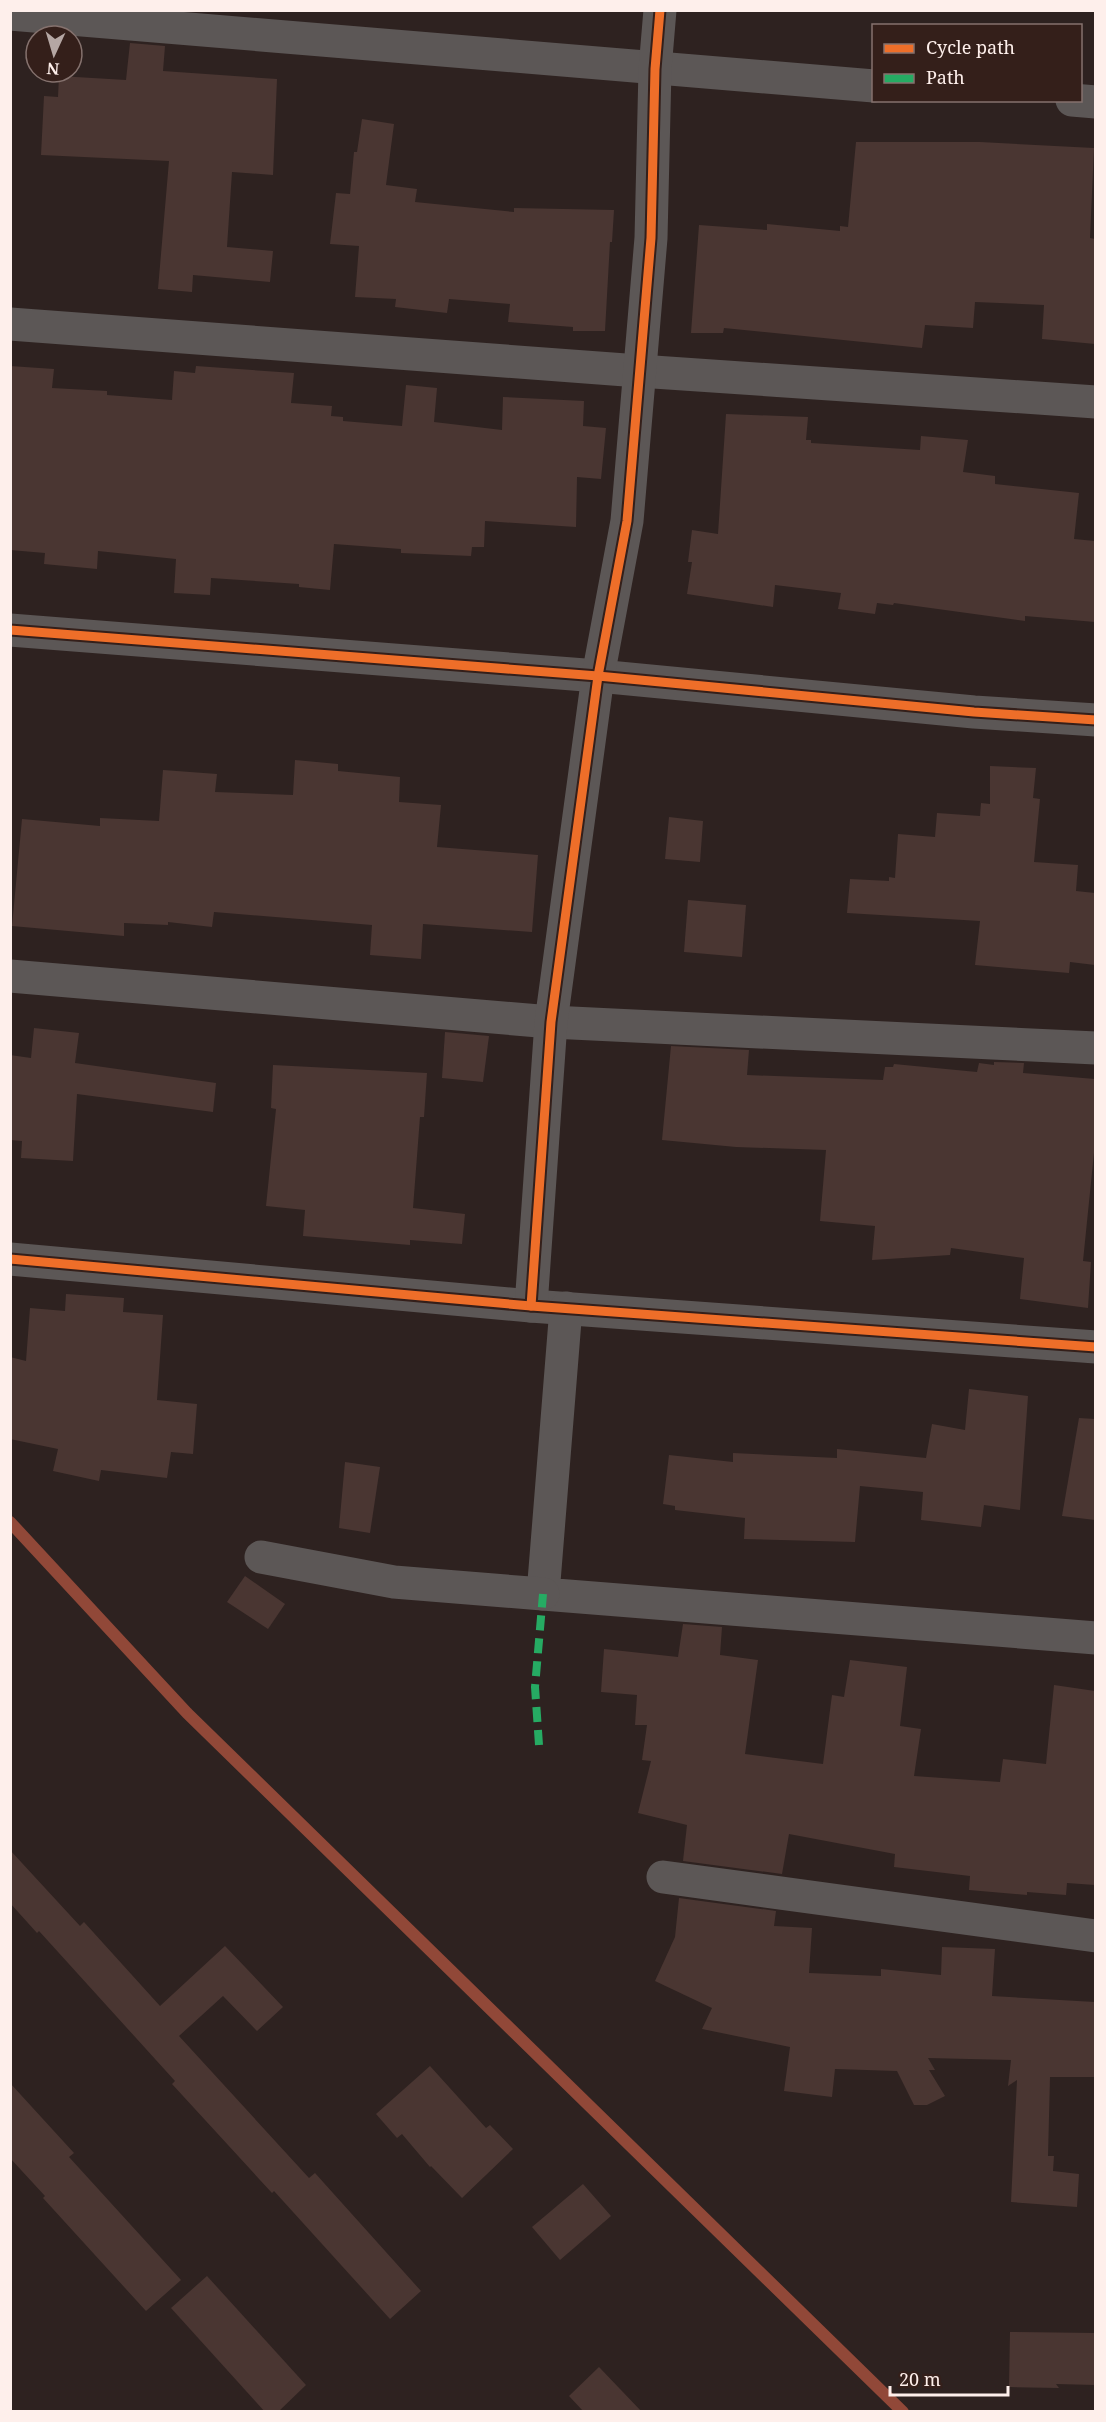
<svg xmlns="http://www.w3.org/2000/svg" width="1106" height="2422" font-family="'Noto Serif',serif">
  <rect width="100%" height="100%" fill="#2e2220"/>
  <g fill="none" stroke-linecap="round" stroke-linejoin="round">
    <polyline stroke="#914838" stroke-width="12" points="10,1522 187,1713 903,2412"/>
  </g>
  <g fill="#4a3632">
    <polygon points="130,43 165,46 163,71 277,79 273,175 232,172 227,247 273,251 270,282 193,275 192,292 158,289 169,161 41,155 44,96 58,97 59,76 126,80"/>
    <polygon points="362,119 394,124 386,185 417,189 415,202 514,212 514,208 614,210 612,242 610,242 605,331 573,331 573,327 508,322 510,304 449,299 447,313 395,307 396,299 355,297 359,246 330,244 336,193 350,194 354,152 357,152"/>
    <polygon points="856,142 980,142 1094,148 1090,238 1095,239 1095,344 1042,339 1044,305 975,302 973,328 925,325 922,348 724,328 723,333 691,333 699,225 767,230 767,224 840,231 840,226 848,227"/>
    <polygon points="10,366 54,369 52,388 107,391 107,395 172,400 174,371 195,373 196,366 294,373 291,403 332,406 331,416 343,417 343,421 402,426 406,385 437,388 434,422 502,430 503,397 584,401 583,426 606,428 601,479 577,477 576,527 485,521 484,547 472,547 471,556 401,553 401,549 334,544 330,590 299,587 299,584 211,578 210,595 174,593 176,559 98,551 97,569 44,564 45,553 10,550"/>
    <polygon points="726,414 808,417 806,440 811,440 811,443 920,450 921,436 968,440 963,472 995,476 995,484 1079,493 1074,539 1095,541 1095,622 1025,616 1025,621 894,603 893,605 877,603 875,614 838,609 841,593 775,585 773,607 687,594 692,562 688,562 692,530 718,534"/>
    <polygon points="295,760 338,764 338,771 400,777 399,802 441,805 437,847 538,855 532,932 423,924 421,959 370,955 372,925 214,912 212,927 168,922 168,925 124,923 124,936 12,926 22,819 100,826 100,818 159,821 163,770 217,774 215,792 293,795"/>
    <polygon points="990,766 1036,768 1033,798 1040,799 1034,862 1078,865 1076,891 1095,893 1095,965 1070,962 1069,973 975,965 980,921 847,913 850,879 889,881 889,877 895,878 898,834 935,837 937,813 980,816 981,803 990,804"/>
    <polygon points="669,817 703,821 700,862 665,859"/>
    <polygon points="688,900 746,905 742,957 684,952"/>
    <polygon points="34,1028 79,1033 75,1063 216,1083 213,1112 77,1094 73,1161 21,1158 22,1141 10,1140 10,1055 31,1058"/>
    <polygon points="445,1032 489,1036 483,1082 442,1078"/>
    <polygon points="671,1046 749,1050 747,1075 883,1080 885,1067 893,1067 894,1064 977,1072 979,1063 994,1065 994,1062 1024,1063 1023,1073 1095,1079 1095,1143 1083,1261 1091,1262 1088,1308 1020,1299 1024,1258 951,1248 950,1255 872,1260 875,1226 820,1221 826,1150 736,1147 662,1140"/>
    <polygon points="273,1065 427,1073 424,1117 420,1117 413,1208 465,1214 462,1244 410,1240 410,1245 303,1236 305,1210 266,1206 276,1109 271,1108"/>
    <polygon points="66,1294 124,1298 123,1312 163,1315 157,1400 197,1404 193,1454 171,1452 167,1478 101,1470 99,1481 53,1471 58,1449 10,1439 10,1357 26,1361 30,1308 65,1311"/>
    <polygon points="969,1389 1028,1396 1020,1510 984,1505 981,1527 921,1520 923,1492 860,1486 855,1542 744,1539 745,1518 675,1510 675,1506 663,1504 669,1455 733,1462 733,1453 837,1458 837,1449 926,1458 932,1424 965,1430"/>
    <polygon points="1079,1418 1095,1419 1095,1520 1062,1516"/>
    <polygon points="345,1462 380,1467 370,1533 339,1528"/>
    <polygon points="245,1576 285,1604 268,1629 227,1602"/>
    <polygon points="683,1624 722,1627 720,1655 758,1660 745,1754 823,1764 832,1695 844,1697 850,1660 907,1667 900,1726 921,1729 914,1776 1000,1782 1003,1759 1046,1764 1054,1685 1095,1691 1095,1885 1067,1883 1066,1895 1027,1892 1027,1895 969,1890 970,1876 894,1867 895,1854 789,1834 782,1874 683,1861 687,1825 638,1813 651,1761 642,1760 647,1725 635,1725 637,1695 601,1692 604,1649 678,1657"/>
    <polygon points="10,1850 80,1926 84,1922 160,2006 225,1946 283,2007 257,2031 223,1996 179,2036 309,2178 315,2173 421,2291 390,2319 274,2191 272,2193 172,2084 175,2081 39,1931 37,1933 10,1903"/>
    <polygon points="679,1898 776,1911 774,1926 812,1928 809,1973 881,1976 881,1969 941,1975 942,1947 995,1949 992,1996 1095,2002 1095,2077 1050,2077 1048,2156 1054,2156 1053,2171 1079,2174 1077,2207 1011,2202 1017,2080 1008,2086 1011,2060 928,2058 935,2070 929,2070 945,2096 927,2105 914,2105 897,2071 835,2069 832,2097 784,2091 790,2047 702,2029 712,2008 655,1981 675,1937"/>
    <polygon points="430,2066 486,2128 490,2125 513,2149 462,2198 431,2166 430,2167 402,2134 397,2138 376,2114"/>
    <polygon points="10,2083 74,2153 69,2157 181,2280 146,2311 43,2198 45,2196 10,2158"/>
    <polygon points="583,2184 611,2216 560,2260 532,2227"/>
    <polygon points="207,2276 306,2385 278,2412 265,2412 171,2308"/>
    <polygon points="1010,2332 1095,2333 1095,2385 1056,2384 1059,2388 1009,2387"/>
    <polygon points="599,2367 642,2412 584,2412 569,2396"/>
  </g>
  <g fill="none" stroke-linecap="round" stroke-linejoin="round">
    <g stroke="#5c5756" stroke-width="33">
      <polyline points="10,14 874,86"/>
      <polyline points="1072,100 1096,102"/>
      <polyline points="10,324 639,371 1096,402"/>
      <polyline points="10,630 598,676 974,712 1096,720"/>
      <polyline points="10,976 551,1022 1096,1048"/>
      <polyline points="10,1259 531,1306 1096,1347"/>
      <polyline points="531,1306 551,1022 598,676 627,521 651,238 655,69 660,10"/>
      <polyline points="566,1308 543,1594 1096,1638"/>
      <polyline points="261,1557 394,1582 543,1594"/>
      <polyline points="663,1877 1096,1936"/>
    </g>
    <polyline stroke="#26ab63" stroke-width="8" stroke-dasharray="15 8" stroke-linecap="butt" points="539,1745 535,1687 543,1594"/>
    <defs>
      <g id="cycleway">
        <polyline points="10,630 598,676 974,712 1096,720"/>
        <polyline points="10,1259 531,1306 1096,1347"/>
        <polyline points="531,1306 551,1022 598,676 627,521 651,238 655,69 660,10"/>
      </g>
    </defs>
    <use href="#cycleway" stroke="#341f1a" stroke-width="13"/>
    <use href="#cycleway" stroke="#ee6e29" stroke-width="9"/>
  </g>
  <rect width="1106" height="2422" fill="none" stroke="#feefeb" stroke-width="24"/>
  <rect x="872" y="24" width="210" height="78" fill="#341f1a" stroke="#85726e" stroke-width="1.5"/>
  <rect x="884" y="44" width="30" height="9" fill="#ee6e29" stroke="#85726e" stroke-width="1.5"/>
  <text x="926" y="54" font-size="18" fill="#feefeb">Cycle path</text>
  <rect x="884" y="74" width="30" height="9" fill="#26ab63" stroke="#85726e" stroke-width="1.5"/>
  <text x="926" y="84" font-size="18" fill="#feefeb">Path</text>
  <g transform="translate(54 54) rotate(184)"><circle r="28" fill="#341f1a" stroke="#85726e" stroke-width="1.5"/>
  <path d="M0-4.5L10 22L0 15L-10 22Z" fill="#b5a7a4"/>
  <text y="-9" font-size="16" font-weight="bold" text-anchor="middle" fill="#feefeb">N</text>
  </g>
  <path d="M890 2386v9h118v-9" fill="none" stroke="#feefeb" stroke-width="3"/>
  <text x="899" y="2386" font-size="18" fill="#feefeb" stroke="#341f1a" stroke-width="4.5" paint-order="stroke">20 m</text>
</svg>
